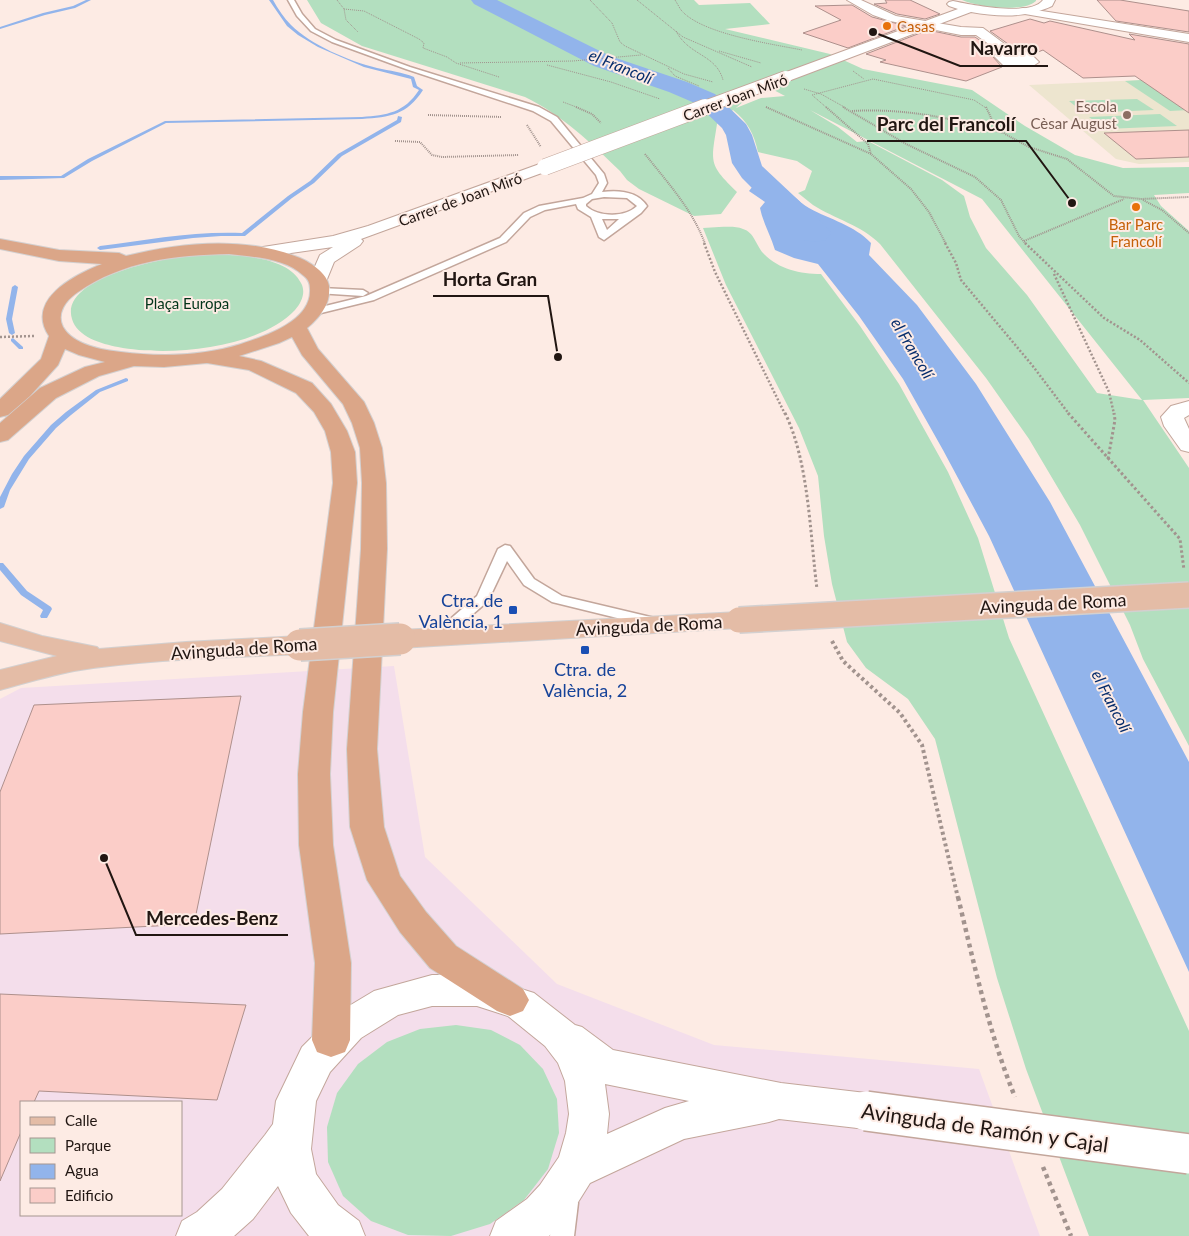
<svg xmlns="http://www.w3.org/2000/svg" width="1189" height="1236" font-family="Lato,sans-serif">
  <rect width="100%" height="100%" fill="#fdebe4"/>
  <path fill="#f4deeb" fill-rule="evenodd" d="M394,666l31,191 132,127 157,61 265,24 61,167h-1040v-537l21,-11zM21,1102h160v113h-160z"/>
  <polygon fill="#ede5cf" points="1189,78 1189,162 1139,164 1116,159 1029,85"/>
  <g fill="#b3dfbf" fill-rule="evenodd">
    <path d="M307,0h387l5,5 51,-2 20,21 -45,5 105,25 33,15 109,21 53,36 50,29 48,13 66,-1v26l-35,2 7,11 28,25v167l-46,2 46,68v278l-46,-87 -13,-34 -50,-100 -51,-86 -43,-61 -106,-134c-19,-19 -45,-25 -67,-39 -5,-4 -10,-8 -15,-12l7,-3 7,-19 -15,-10 -39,-9c-4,-18 -10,-30 -25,-42l-16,14c-6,39 -9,40 20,68l-16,22 -27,2 -55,-27 -12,-9 -7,-9c-29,-28 -58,-56 -95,-74l-163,-51 -41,-23zM770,88l15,8 -24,2 -25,10 17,-15zM810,110l172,89 160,201 -45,-7 -70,-98 -41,-47 -16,-31 -6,-21 -22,-16 -74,-39 -11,1 -19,-15z"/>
    <path d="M962,0h74v1c-13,12 -58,6 -74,-1z"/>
    <polygon points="1157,79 1189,110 1170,111 1125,81"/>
    <polygon points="1137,99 1154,110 1084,113 1069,101"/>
    <polygon points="1160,114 1177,126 1105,129 1089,117"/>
    <path d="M719,227c8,0 17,-1 24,2 11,3 13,16 20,24 15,16 37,21 58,21l39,52 39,58 49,88 30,66 31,100 180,393v205h-100l-63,-167 -29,-91 -62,-239 -27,-40 -42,-31 -19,-26 -15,-58 -8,-48 -6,-60 -19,-48 -73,-143 -23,-57z"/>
    <path d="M192,255c28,-1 94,-3 109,28 5,9 1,19 -6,27 -37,39 -127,47 -177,37 -16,-3 -41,-10 -46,-28 -13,-42 93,-61 120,-64z"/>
    <polygon points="456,1025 491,1030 520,1045 543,1069 557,1099 559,1133 548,1169 524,1200 490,1224 451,1236 408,1235 371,1221 343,1196 328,1162 327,1127 337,1093 358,1064 387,1042 420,1029"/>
  </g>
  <path fill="#92b4eb" d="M778,184c12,7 20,18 31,24 22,12 45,17 62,35l-2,12 48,50 59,79 74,118 139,260v210l-200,-436 -46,-86 -40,-71 -44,-63 -41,-52 -24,-6 -19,-8c-4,-14 -12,-27 -15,-42l5,-6 -16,-11 4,-5z"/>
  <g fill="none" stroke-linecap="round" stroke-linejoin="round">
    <g fill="#92b4eb" fill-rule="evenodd">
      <polygon points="86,0 91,0 75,8 45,15 0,29 0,27 43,13 73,6"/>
      <path d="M269,0h4c5,9 11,18 18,25 20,20 58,36 86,43 13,3 25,4 37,9l3,9 6,4c-16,25 -33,27 -61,29l-196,4 -74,38 -28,17 -64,2v-4h61l27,-17 77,-38 197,-4c25,-2 42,-4 57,-27l-6,-3 -2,-8 -47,-12 -46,-20 -20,-12 -11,-9z"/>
      <path d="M398,116l4,1 -1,5 -59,34 -28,27 -22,15 -47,38h-24l-28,2 -93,12 -3,-2 3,-2c47,-6 94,-15 142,-13l46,-37 22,-15 28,-27 59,-34z"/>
      <polygon points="15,285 18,287 12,319 15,333 12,335 9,333 6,319 12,287"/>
      <polygon points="13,338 23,347 23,349 19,349 11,341 11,339"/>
      <polygon points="126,378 128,379 128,381 100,392 71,415 56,428 29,459 10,490 4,507 0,509 0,497 12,474 24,456 51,425 66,412 96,390"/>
      <polygon points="0,563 3,563 27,591 51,607 52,609 47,618 41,618 40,616 43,610 21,595 0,570"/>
    </g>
    <polygon fill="#92b4eb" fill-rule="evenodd" points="471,0 497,0 610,56 687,82 715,94 746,124 752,135 762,166 826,226 831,233 826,240 815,242 804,240 742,178 732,163 726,135 722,128 697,104 669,92 594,66 474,4"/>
  </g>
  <g fill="#fbcdc8" stroke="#ae908c">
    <polygon points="885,0 910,0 940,14 925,19 897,14 874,4 887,3"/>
    <polygon points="1097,0 1120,0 1189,11 1189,32 1116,21"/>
    <polygon points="852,5 872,17 906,26 848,48 803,33 841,20 815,6"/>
    <polygon points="1030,19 1044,23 1050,21 1135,40 1129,34 1189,44 1189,113 1135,76 1083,78 1043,50 1033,54 1029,50 1015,49 990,31"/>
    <polygon points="928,30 961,37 975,37 997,52 993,57 1002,67 966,81 880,62 886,60 866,54"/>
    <polygon points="1189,130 1189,157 1136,159 1104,133"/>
    <polygon points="241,696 194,924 0,934 0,792 34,705"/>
    <polygon points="0,994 246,1005 217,1100 39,1091 34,1102 21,1102 21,1132 0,1181"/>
  </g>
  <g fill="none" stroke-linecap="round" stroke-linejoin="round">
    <defs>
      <g id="service">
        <path d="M288,0h6l8,14 13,15 21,11 74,27 129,40 18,10 47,57 3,9 -5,9c17,-2 35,-1 45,14l-6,7 -37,27 -5,-3 -8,-20 -13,-8 -2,-5 -31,6 -15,7 -24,25 -132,58 -61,15 -4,-1 -1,-2 1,-2 57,-14 134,-58 24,-25 15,-7 44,-8 9,-4 7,-11 -3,-8 -45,-54 -18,-10 -127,-42 -74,-27 -21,-11 -14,-15zM604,197l23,1 10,8c-12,12 -39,11 -51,0v-2l6,-5zM602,219h17l-12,11z"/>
        <polygon points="321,288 363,290 368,293 363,296 317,293 316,291"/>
        <polygon points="505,545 510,546 534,579 562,596 659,619 662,622 659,625 654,627 552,602 524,585 507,561 488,601 443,640 433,640 430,637 433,634 477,596 498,549"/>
        <polygon points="566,1192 574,1195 578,1203 574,1236 550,1236 554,1203 558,1195"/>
      </g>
      <g id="minor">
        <polygon points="847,0 861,0 896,16 961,27 983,28 1014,51 1029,52 1039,62 1033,66 1008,66 1003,65 994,56 1000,52 976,35 961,35 890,21 873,15"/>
        <polygon points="1023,8 1189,34 1189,42 1019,13 1017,11 1019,9"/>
        <polygon points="1189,401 1189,415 1184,418 1189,429 1189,452 1181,450 1164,426 1161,417 1171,406"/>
      </g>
      <g id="tertiary">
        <path d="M1043,0h12l-3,6c-25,12 -54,11 -81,6l-180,68h-10l-2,-3 2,-3 177,-65 -9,-3 -2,-2 2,-2 4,-1c19,4 78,16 90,-1z"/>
        <polygon points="545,162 550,164 553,167 550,170 361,239 363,241 360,245 334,262 325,284 318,286 311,284 309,280 320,255 333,247 263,257 257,256 254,252 257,248 263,247 333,236 368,226"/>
        <path d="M432,975h45l57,18 41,32 7,2 31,23 168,33 85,10 14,5 6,13 -6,13 -14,5 -87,-10 -10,3 -85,17 -94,44 -20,32 -21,21h-59l6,-15 31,-22 13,-14 19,-28 7,-24 3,-19 -4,-33 -7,-18 -13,-17 -37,-30 -31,-10h-45l-34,9 -37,23 -31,34 -14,29 -5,48 5,25 22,31 21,16 6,15h-56l-18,-23 -13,-27 -25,33 -19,17h-58l6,-15 15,-9 25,-23 43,-54 8,-11 3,-23 26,-54 32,-32 40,-24zM605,1084l84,17 -24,7 -58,26 2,-20z"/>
      </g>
      <g id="primary">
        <polygon points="739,612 749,614 753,620 749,626 739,628 400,648 390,645 386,639 390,633 400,630"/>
        <path d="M0,623l42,13 55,11 2,2 87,-7 114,-6 10,3 4,6 -4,6 -10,3c-75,4 -151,5 -226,17 -25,5 -49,12 -74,19v-20l57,-14 -57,-15z"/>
      </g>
      <path id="trunk" d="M0,239l59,11 60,3 7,3c56,-14 120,-20 174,2 11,5 27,15 29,28 2,18 -9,31 -22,42l11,21 46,53 10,21 8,25 4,35 1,66 -10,200 7,78 16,49 26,36 30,34 67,43 6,11 -6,11 -13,5 -13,-5 -67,-43 -30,-36 -33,-52 -17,-53 -3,-78 14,-200 1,-66 -2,-35 -8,-25 -9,-19 -41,-49 -10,-18 -13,6 -40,13 22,5 51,22 19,21 16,27 8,21 2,31 -24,229 -3,62 3,71 18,118 -1,77 -5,12 -14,5 -14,-5 -5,-12 3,-77 -16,-118 -1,-71 5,-62 30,-229 -2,-31 -6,-21 -11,-19 -18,-19 -47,-23 -42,-7 -43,4 -30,-1 -35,10 -43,22 -48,42 -8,2v-19l40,-35 45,-21 20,-5 -26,-7 -14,-6 -7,16 -28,31 -22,19 -8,2v-18l41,-40 8,-23c-24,-36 25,-61 53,-72l-43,-3 -59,-12zM229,254c25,3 56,4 75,22 5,4 6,8 6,13 2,32 -45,47 -69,55 -38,12 -81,13 -120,8 -19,-2 -48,-7 -58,-25 -7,-14 3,-27 15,-35 45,-31 97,-37 151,-38z"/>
    </defs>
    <use href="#service" stroke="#c3a69b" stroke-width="3"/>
    <use href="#minor" stroke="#c3a69b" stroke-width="2"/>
    <use href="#tertiary" stroke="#c3a69b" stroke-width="2"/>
    <use href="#primary" stroke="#d3d0d0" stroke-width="2"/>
    <use href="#trunk" stroke="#d3d0d0" stroke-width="2"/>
    <g stroke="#a2938e" stroke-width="1" stroke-dasharray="1 1" stroke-linecap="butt">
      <polyline points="337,0 344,9 346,20 358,32"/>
      <polyline points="590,0 612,23 620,42 625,46 684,74 713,82"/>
      <polyline points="637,0 683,37 752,67"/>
      <path d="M675,0c2,3 4,7 6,10 20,24 91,34 121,40"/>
      <polyline points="344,9 364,11 419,39 424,43 423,48 447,57 456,63 499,77"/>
      <path d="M676,31c13,25 40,23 47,49"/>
      <polyline points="719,51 761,63"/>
      <polyline points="460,63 573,61 641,55"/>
      <polyline points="547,65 611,82 660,99"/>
      <polyline points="668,68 675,76 699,86"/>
      <polyline points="853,71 864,79"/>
      <polyline points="804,89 821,94 846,108"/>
      <polyline points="563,102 579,108"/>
      <polyline points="766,107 769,108"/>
      <polyline points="827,108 812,95 873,79 974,100 986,108"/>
    </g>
    <g stroke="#a2938e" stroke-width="2" stroke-dasharray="1 1" stroke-linecap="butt">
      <polyline points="576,107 592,114 601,123"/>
      <polyline points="766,107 871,154 911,189 929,212 946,244"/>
      <polyline points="826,107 868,144 871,154"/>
      <polyline points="843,107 906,144 975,177 1001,200 1019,236 1026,244"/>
      <polyline points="986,107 993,122 1005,134 1029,147 1067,159 1114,196 1141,199 1189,197"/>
      <path d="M852,111c52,-3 101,7 151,22"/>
      <polyline points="428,115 502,117"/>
      <polyline points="527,125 541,147"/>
      <polyline points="395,141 420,142 432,155 442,157 519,155"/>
      <path d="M645,154c22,28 48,56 60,90"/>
      <polyline points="1143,200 1162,210 1189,233"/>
      <polyline points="1024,241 1124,199"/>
    </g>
    <g stroke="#a2938e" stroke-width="2.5" stroke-dasharray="2 2" stroke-linecap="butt">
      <polyline points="704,243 715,272 785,414"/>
      <polyline points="945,243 956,263 961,280 1032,365 1069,414"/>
      <polyline points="1025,243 1104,318 1140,340 1189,383"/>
      <polyline points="1054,274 1109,392 1114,414"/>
      <polyline points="0,337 34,336"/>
    </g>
    <g stroke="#a2938e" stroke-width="3" stroke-dasharray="2.5 2.5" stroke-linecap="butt">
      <path d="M785,413c24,49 25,122 32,176"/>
      <polyline points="1068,413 1180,539 1184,570"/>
      <polyline points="1108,459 1115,420 1114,413"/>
    </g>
    <polyline stroke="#a2938e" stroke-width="4" stroke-dasharray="3 3" stroke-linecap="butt" points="832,641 843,661 900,713 922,745 958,898"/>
    <g stroke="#a2938e" stroke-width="4.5" stroke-dasharray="4 4" stroke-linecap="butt">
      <path d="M958,897c16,67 31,136 57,200"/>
      <polyline points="1043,1167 1071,1236"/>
    </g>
    <use href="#service" fill="#fff" fill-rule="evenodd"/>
    <use href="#minor" fill="#fff" fill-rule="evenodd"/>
    <use href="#tertiary" fill="#fff" fill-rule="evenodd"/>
    <use href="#primary" fill="#e4bca6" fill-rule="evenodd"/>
    <use href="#trunk" fill="#dba688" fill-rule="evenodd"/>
    <defs>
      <polyline id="tertiary-bridge-far2" points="702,108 786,77"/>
      <polyline id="tertiary-bridge-far1" points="545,167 705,107"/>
      <polyline id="tertiary-bridge" points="866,1111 1189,1154"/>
      <polyline id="primary-bridge-far1" points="739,620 1189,595"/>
      <polyline id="primary-bridge" points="300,645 400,639"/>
    </defs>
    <use href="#tertiary-bridge-far2" stroke="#c3a69b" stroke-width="14" stroke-linecap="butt"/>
    <use href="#tertiary-bridge-far1" stroke="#c3a69b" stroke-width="17" stroke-linecap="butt"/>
    <use href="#tertiary-bridge" stroke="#c3a69b" stroke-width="42" stroke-linecap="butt"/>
    <use href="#primary-bridge-far1" stroke="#d3d0d0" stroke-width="28" stroke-linecap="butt"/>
    <use href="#primary-bridge" stroke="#d3d0d0" stroke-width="34" stroke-linecap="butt"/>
    <use href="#tertiary-bridge-far2" stroke="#fff" stroke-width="12"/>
    <use href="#tertiary-bridge-far1" stroke="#fff" stroke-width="16"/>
    <use href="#tertiary-bridge" stroke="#fff" stroke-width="39"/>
    <use href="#primary-bridge-far1" stroke="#e4bca6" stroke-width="25"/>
    <use href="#primary-bridge" stroke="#e4bca6" stroke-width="31"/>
  </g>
  <g fill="#e8710a" stroke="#fdebe4" stroke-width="2">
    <circle cx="887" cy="26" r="5"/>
    <circle cx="1136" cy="207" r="5"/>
  </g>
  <circle fill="#8d6e63" stroke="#fdebe4" stroke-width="2" cx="1127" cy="115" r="5"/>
  <g fill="#1a4fb4" stroke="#fdebe4" stroke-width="2">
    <rect x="508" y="605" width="10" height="10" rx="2.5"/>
    <rect x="580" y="645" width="10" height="10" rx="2.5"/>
  </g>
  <g text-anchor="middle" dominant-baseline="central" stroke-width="4" stroke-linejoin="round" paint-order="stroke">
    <g font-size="15" fill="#c56008" stroke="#fdebe4" text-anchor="start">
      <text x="897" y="26">Casas</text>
      <text x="1136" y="224" text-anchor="middle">Bar Parc<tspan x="1136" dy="17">Francolí</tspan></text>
    </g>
    <g font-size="15" fill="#211612" stroke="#fdebe4">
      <text transform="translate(735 97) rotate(-20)">Carrer Joan Miró</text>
      <text transform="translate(460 199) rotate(-20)">Carrer de Joan Miró</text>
    </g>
    <g font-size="15" fill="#785e54" stroke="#fdebe4" text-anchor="end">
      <text x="1117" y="106">Escola<tspan x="1117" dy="17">Cèsar August</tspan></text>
    </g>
    <g font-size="15" fill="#023419" stroke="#fdebe4">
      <text x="187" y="303">Plaça Europa</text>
    </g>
    <g font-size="16" font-style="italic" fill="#072d6c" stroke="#fdebe4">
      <text transform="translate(621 66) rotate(22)">el Francolí</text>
      <text transform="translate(913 348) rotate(59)">el Francolí</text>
      <text transform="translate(1112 701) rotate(63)">el Francolí</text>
    </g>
    <g font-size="18" fill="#164399" stroke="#fdebe4" text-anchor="end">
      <text x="503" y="600">Ctra. de<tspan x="503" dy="21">València, 1</tspan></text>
      <text x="585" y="669" text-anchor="middle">Ctra. de<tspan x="585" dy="21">València, 2</tspan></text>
    </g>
    <g font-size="18" fill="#211612" stroke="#fdebe4">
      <text transform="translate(1053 603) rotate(-3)">Avinguda de Roma</text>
      <text transform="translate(649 625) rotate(-3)">Avinguda de Roma</text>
      <text transform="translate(244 648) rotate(-4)">Avinguda de Roma</text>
    </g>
    <g font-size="21" fill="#211612" stroke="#fdebe4">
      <text transform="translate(985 1127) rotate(8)">Avinguda de Ramón y Cajal</text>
    </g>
  </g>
  <path fill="none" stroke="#211612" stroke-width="2" d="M873 32L960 66H1048M1072 203L1026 141H867M558 357L548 296H433M104 858L136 935H288"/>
  <g fill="#211612" stroke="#fdebe4" stroke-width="2">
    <circle cx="873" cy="32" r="5"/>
    <circle cx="1072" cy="203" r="5"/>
    <circle cx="558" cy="357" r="5"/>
    <circle cx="104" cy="858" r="5"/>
  </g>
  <g font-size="19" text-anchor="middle" font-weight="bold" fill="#211612" stroke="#fdebe4" stroke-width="4" stroke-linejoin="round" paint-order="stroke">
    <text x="1004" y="55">Navarro</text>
    <text x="946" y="131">Parc del Francolí</text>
    <text x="490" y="286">Horta Gran</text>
    <text x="212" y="925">Mercedes-Benz</text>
  </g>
  <rect x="20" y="1101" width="162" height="115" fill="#fdebe4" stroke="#a59690"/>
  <rect x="30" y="1117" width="25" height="8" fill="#e4bca6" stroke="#a59690"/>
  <text x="65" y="1126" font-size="15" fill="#211612">Calle</text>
  <rect x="30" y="1138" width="25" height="15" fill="#b3dfbf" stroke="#a59690"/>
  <text x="65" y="1151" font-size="15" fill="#211612">Parque</text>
  <rect x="30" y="1164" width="25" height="15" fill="#92b4eb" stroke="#a59690"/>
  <text x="65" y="1176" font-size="15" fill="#211612">Agua</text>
  <rect x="30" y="1188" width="25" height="15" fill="#fbcdc8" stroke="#a59690"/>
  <text x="65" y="1201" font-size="15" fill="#211612">Edificio</text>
</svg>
